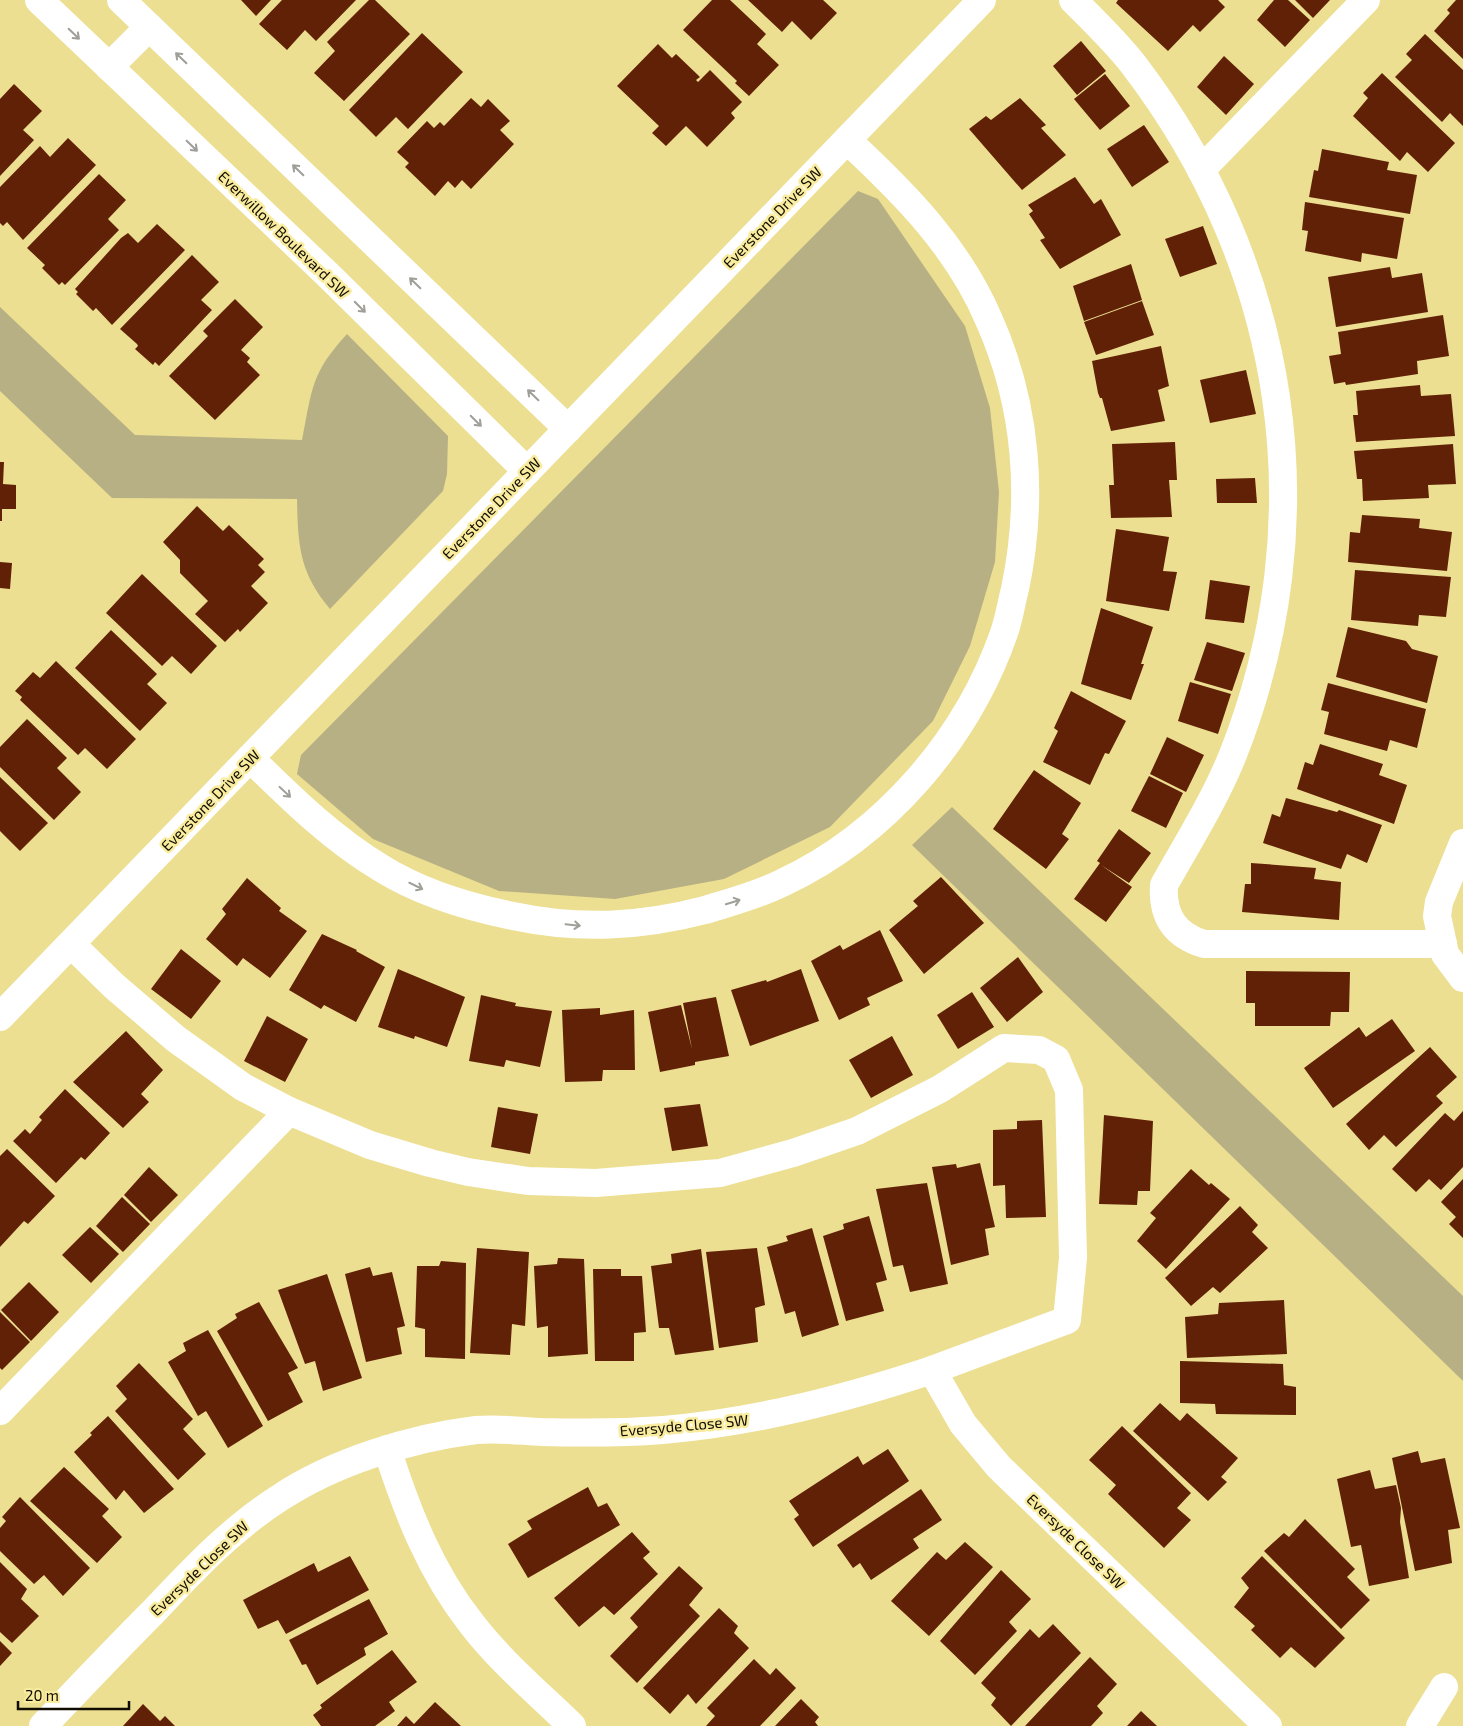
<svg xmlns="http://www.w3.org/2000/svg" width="1463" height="1726" font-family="'Exo 2',sans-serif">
  <rect width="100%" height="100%" fill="#ecdf91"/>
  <g fill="#b7b085">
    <polygon points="858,191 878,199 965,326 990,408 999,492 995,562 970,646 933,721 830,827 724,879 615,899 499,891 373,839 297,774 301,755"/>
    <path d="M0,307l135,128 167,5c10,-51 9,-67 45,-106l101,102 -1,38 -4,17 -113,118c-31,-37 -32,-64 -33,-110l-185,-1 -112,-107z"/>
    <polygon points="952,807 1463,1296 1463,1381 912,845"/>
  </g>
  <g fill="#612107">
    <polygon points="241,0 271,0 256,16"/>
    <polygon points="282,0 356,0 316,41 305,30 287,50 259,24"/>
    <polygon points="369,0 375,0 410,34 344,101 314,73 335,51 327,42"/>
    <polygon points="712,0 730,0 766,34 757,44 779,65 749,96 735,83 737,81 683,30"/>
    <polygon points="748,0 823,0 837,13 811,40 792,21 782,32"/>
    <polygon points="1118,0 1218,0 1225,7 1200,32 1193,25 1168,51 1116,3"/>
    <polygon points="1274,0 1288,0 1310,20 1285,47 1257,20"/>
    <polygon points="1295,0 1330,0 1313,18"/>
    <polygon points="1456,0 1463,0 1463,59 1434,31 1450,13 1447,10"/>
    <polygon points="422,33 463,72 408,129 396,117 376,137 349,110"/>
    <polygon points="1425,34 1463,70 1463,126 1450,113 1442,122 1395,77 1412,60 1406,54"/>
    <polygon points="1081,41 1106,71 1077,95 1053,66"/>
    <polygon points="658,44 672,58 676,54 700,77 696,80 698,82 710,70 742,102 731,113 735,118 707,147 686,126 666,146 652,133 659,126 617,86"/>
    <polygon points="1224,56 1254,84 1226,115 1197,87"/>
    <polygon points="1382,73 1455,143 1428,172 1407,152 1400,161 1353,116 1368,98 1363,93"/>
    <polygon points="1105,74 1130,106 1100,130 1074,99"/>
    <polygon points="14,84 42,111 23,130 34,140 0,176 0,99"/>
    <polygon points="471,98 481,107 488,99 510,121 500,130 514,144 471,189 462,180 455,188 448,181 435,196 405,167 409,163 397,152 427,121 434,128 440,122 444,126"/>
    <polygon points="1020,98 1046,125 1041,128 1066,155 1022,190 969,129 986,116 991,120"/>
    <polygon points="1144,125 1169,162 1132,187 1107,149"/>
    <polygon points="68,138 96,165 23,240 7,222 3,226 0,223 0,187 40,146 50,157"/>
    <polygon points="1322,149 1389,162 1387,170 1417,175 1410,214 1309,197 1314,170 1318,171"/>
    <polygon points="99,174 126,200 108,219 119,230 65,285 62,282 59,285 42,268 45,265 27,248"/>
    <polygon points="1075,177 1094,204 1101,199 1121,235 1060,269 1040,240 1045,238 1029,214 1033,211 1028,205"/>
    <polygon points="1305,202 1404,218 1397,259 1362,253 1361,262 1305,251 1308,231 1302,230"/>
    <polygon points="157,224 185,250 112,325 96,308 93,311 76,294 78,292 75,289 121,238 128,233 138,243"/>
    <polygon points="1203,226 1217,264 1180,277 1165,239"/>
    <polygon points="192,255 219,282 201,300 212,310 159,366 155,362 153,365 135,349 138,346 137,344 120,329"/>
    <polygon points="1131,264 1142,300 1084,321 1073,286"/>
    <polygon points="1390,267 1392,278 1422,273 1428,312 1336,327 1328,277"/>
    <polygon points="235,299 263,327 241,350 250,358 247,362 260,375 215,420 169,376 208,336 203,331"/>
    <polygon points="1142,301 1154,335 1096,355 1084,322"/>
    <polygon points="1443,315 1449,356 1417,361 1418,374 1346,385 1345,382 1334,384 1329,356 1341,354 1338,332"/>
    <polygon points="1161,346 1169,386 1158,390 1165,421 1111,431 1102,398 1100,398 1098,393 1092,361"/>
    <polygon points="1246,370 1256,414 1210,423 1200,380"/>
    <polygon points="1420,385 1421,396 1451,394 1455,436 1356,442 1353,415 1358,415 1356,391"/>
    <polygon points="1175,442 1177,480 1169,480 1172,517 1111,518 1109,485 1114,485 1112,444"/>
    <polygon points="1453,444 1456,484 1428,485 1429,498 1363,501 1362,479 1357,479 1354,451"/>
    <polygon points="0,462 4,462 3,484 16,485 16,509 2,509 2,521 0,521"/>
    <polygon points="1255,478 1257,503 1217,503 1216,479"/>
    <polygon points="197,506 223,531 229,525 264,559 258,565 265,572 251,586 268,603 240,632 238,629 225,642 195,614 208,601 180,573 180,560 163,542"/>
    <polygon points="1362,515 1420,519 1419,528 1452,532 1447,571 1348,562 1350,532 1360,533"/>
    <polygon points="1116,529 1169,537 1163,571 1177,572 1169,611 1106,601"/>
    <polygon points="0,562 12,563 10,589 0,588"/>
    <polygon points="1355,570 1451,577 1446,617 1419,615 1418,626 1351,620"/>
    <polygon points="142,574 217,646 191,674 172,656 162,666 106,613"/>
    <polygon points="1210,580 1250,586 1244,623 1205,619"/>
    <polygon points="1101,608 1153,627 1141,664 1144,664 1131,700 1081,684"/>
    <polygon points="1348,627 1406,641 1412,649 1438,656 1427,703 1336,677"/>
    <polygon points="111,630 157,674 147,684 167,703 140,731 75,668"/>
    <polygon points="1207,642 1245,653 1232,691 1194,680"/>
    <polygon points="56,661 136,739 107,769 85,748 78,755 20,700 22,697 15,691 33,672 40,678"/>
    <polygon points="1190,682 1231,694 1218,734 1178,721"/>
    <polygon points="1328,683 1426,709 1417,748 1390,740 1387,751 1324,734 1329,712 1321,710"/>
    <polygon points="1071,691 1126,721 1109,754 1105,753 1090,785 1043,762 1058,731 1054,728"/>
    <polygon points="27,719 67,758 57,768 81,792 54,820 0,767 0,747"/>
    <polygon points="1167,737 1204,755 1186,792 1150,774"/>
    <polygon points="1320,744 1383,764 1379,775 1407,785 1394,824 1297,789 1305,762 1313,765"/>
    <polygon points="1034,770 1081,803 1062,834 1069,839 1046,869 993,829"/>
    <polygon points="1149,776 1183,793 1166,828 1131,811"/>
    <polygon points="0,777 48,823 20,851 0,831"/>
    <polygon points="1286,798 1337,812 1339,810 1382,825 1367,863 1347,854 1341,869 1263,843 1272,814 1280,817"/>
    <polygon points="1119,829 1151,853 1129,883 1101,865 1132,887 1106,922 1074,899 1100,863 1097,861"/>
    <polygon points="1251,863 1316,868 1314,879 1341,882 1339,920 1242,912 1245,884 1251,884"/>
    <polygon points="941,877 984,923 924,974 889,930 918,906 913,901"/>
    <polygon points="247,878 281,908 279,911 307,931 270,978 243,958 237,966 206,939 226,914 222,909"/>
    <polygon points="880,930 903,981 867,998 870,1005 839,1020 811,961 840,945 843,950"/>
    <polygon points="322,934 357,950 356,951 385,967 356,1022 324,1005 321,1009 289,990"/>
    <polygon points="181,949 221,981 191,1019 151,989"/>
    <polygon points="1018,957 1043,992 1007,1022 980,988"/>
    <polygon points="398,969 465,997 447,1047 415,1036 414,1039 378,1027"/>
    <polygon points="801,969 819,1021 750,1046 731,990 766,980 767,982"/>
    <polygon points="1246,971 1350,972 1349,1012 1331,1012 1330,1026 1255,1026 1255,1003 1246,1003"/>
    <polygon points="972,992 994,1027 958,1049 937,1015"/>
    <polygon points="481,995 516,1003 515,1006 552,1011 540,1067 506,1060 504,1067 469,1061"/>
    <polygon points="716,997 729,1056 695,1062 695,1065 660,1072 648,1012 681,1005 692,1049 683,1003"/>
    <polygon points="600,1008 600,1015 634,1010 635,1070 603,1070 602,1081 565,1082 562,1010"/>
    <polygon points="267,1016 308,1039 285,1082 244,1061"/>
    <polygon points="1392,1019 1415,1051 1333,1108 1304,1068 1359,1027 1366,1037"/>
    <polygon points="126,1031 163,1070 141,1094 149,1102 123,1128 73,1082"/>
    <polygon points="892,1036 913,1075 871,1098 849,1060"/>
    <polygon points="1430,1047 1457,1077 1436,1096 1443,1103 1396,1147 1384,1135 1369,1150 1346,1124"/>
    <polygon points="65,1089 110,1133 85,1160 81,1157 56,1183 13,1141 25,1129 30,1134 42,1120 39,1117"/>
    <polygon points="700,1104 708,1146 672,1151 664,1108"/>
    <polygon points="498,1107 538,1114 530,1154 491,1147"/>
    <polygon points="1463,1111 1463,1167 1441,1190 1429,1179 1416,1192 1392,1169 1445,1113 1454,1121"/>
    <polygon points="1104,1115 1153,1121 1150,1191 1138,1191 1137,1205 1099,1204"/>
    <polygon points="1042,1120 1046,1217 1006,1218 1005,1185 993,1186 993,1130 1017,1129 1017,1121"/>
    <polygon points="7,1149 55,1196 28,1224 24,1221 0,1247 0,1156"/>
    <polygon points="980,1163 995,1227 985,1229 989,1255 951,1265 932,1167 956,1164 957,1168"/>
    <polygon points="149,1167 178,1195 151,1222 124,1195"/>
    <polygon points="1191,1169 1209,1185 1211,1183 1230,1199 1166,1269 1137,1241 1156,1218 1150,1213"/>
    <polygon points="1463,1179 1463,1238 1449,1224 1456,1217 1441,1202"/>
    <polygon points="927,1183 948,1284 910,1292 903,1265 893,1267 876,1189"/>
    <polygon points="122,1197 150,1224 123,1252 96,1226"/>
    <polygon points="1240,1206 1258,1225 1252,1232 1268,1248 1220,1293 1213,1287 1191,1306 1165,1278"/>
    <polygon points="869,1216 887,1280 876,1283 884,1311 846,1321 823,1236 844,1229 843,1224"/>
    <polygon points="90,1227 119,1254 91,1283 62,1255"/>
    <polygon points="812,1228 839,1325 802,1337 795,1311 785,1314 767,1247 788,1241 786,1236"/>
    <polygon points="477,1248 529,1252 525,1326 512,1324 510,1355 470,1353"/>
    <polygon points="757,1248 765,1305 755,1308 758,1342 719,1348 706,1252"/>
    <polygon points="701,1249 714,1350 675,1355 669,1328 659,1328 651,1266 672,1263 671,1254"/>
    <polygon points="558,1258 584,1259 588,1354 548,1357 548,1326 537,1328 534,1266 557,1264"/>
    <polygon points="441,1261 466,1263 465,1359 425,1357 425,1329 415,1327 417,1266 439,1266"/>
    <polygon points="370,1267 373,1276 392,1272 405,1326 397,1328 402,1354 366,1362 345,1274"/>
    <polygon points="593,1269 621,1269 621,1276 642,1276 646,1332 634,1333 634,1361 595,1361"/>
    <polygon points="327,1274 362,1378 323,1391 315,1361 305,1364 278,1290"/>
    <polygon points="29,1282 59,1312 31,1341 1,1310"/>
    <polygon points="1284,1300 1287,1354 1187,1358 1185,1317 1218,1314 1219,1303"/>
    <polygon points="259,1302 298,1368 288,1373 303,1402 268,1421 217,1331 237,1318 235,1314"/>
    <polygon points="0,1312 30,1342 2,1370 0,1368"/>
    <polygon points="208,1330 263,1426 228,1448 206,1411 198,1416 168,1362 186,1351 183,1343"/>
    <polygon points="1180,1361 1283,1364 1284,1385 1296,1387 1296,1415 1216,1414 1215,1404 1180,1403"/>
    <polygon points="139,1363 193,1419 183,1429 206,1454 178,1480 115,1411 127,1399 116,1386"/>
    <polygon points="1160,1403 1180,1421 1187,1413 1238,1458 1221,1477 1227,1482 1208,1501 1133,1431"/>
    <polygon points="108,1416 174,1489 144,1513 124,1490 116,1500 74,1452 92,1435 90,1433"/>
    <polygon points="1122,1426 1191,1493 1177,1508 1191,1520 1164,1548 1108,1494 1116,1485 1089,1460"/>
    <polygon points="888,1449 909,1481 813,1547 794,1519 799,1515 789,1501 858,1456 863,1465"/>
    <polygon points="1418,1451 1421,1463 1445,1458 1460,1528 1448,1530 1452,1563 1415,1571 1392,1458"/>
    <polygon points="64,1467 109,1509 102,1516 122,1537 97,1563 30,1501"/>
    <polygon points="1370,1470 1375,1489 1396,1485 1401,1508 1400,1522 1409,1578 1369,1586 1361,1545 1351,1547 1337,1479"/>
    <polygon points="588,1487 598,1507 607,1503 620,1525 528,1578 508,1544 532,1529 527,1521"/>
    <polygon points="921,1489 942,1520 913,1539 919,1548 871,1580 860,1563 853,1568 837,1545"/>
    <polygon points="20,1497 90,1568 63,1596 44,1575 34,1584 0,1551 0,1528 6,1521 2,1517"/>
    <polygon points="1305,1519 1355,1569 1347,1577 1370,1600 1341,1629 1264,1551 1284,1533 1289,1537"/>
    <polygon points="632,1532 650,1552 643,1558 658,1574 614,1615 604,1606 579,1627 554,1598"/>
    <polygon points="965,1542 993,1567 929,1636 891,1601 937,1552 946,1560"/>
    <polygon points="350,1556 369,1590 286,1634 278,1620 258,1629 243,1600 314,1563 318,1572"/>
    <polygon points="1262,1556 1345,1638 1315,1668 1291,1647 1280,1658 1251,1630 1255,1626 1234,1607 1249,1588 1241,1578"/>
    <polygon points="0,1562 27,1589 21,1599 39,1616 12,1643 0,1632"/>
    <polygon points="679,1566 703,1588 689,1605 700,1616 637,1683 610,1656 638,1627 630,1618"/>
    <polygon points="1001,1570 1031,1599 1009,1622 1017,1631 975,1675 940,1641"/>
    <polygon points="369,1599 388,1634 364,1648 366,1655 317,1685 306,1664 302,1665 289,1640"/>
    <polygon points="719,1608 738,1626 734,1633 749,1648 696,1704 688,1694 670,1714 643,1688"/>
    <polygon points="1053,1624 1081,1653 1011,1726 991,1705 996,1698 981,1683 1030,1629 1039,1638"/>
    <polygon points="0,1641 12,1653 0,1666"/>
    <polygon points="392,1650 417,1682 389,1702 395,1711 375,1726 321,1726 313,1715 322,1708 320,1705"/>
    <polygon points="1090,1657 1117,1684 1097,1706 1103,1713 1091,1726 1025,1726"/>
    <polygon points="754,1659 770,1675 776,1668 796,1688 760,1726 706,1726 715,1716 707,1708"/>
    <polygon points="801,1699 819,1717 815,1722 818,1726 775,1726"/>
    <polygon points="435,1702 461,1726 397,1726 406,1716 414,1724"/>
    <polygon points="143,1704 160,1721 165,1716 175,1726 123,1726"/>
    <polygon points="1141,1711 1157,1726 1127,1726"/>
  </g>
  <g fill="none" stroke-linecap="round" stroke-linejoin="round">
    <g stroke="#fff" stroke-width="28">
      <polyline points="39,0 327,274 527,471"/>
      <polyline points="121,0 568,429"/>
      <path d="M1073,0c20,20 42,41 60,64 154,201 194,455 99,693 -18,44 -45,87 -68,128 -2,31 11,50 40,59h239"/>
      <polyline points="109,67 149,27"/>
      <polyline points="1201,170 1366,0"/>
      <path d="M250,758c41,40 81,80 131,110 40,25 87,39 132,48 66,14 127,11 192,-6 26,-8 53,-15 77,-27 103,-48 185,-144 222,-250 5,-14 7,-29 11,-44 19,-91 12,-184 -26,-269 -31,-73 -85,-127 -142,-180"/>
      <polyline points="1463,843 1439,902 1437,916 1445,954 1463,978"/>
      <polyline points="71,944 114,986 176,1039 243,1087 289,1111 370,1145 430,1163 468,1172 528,1181 596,1183 720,1173 793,1153 857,1131 940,1089 1004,1048 1039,1050 1056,1059 1069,1090 1073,1258 1067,1320 932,1370"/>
      <polyline points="0,1017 982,0"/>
      <polyline points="0,1411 289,1111"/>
      <path d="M387,1449c20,62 43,122 84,174 29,38 67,70 101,103"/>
      <path d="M43,1726c37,-39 74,-78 112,-116 38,-40 76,-81 123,-111 55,-37 133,-61 198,-69 22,-2 45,1 66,2 40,1 81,1 121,-2 93,-8 181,-31 269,-60l31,54 36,43 269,259"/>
      <polyline points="1420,1726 1444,1687"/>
    </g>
  </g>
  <defs><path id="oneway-shaft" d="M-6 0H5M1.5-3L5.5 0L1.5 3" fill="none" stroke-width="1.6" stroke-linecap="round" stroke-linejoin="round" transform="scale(1.25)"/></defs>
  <g stroke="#9f9e99">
    <use href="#oneway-shaft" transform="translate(74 34) rotate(44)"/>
    <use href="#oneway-shaft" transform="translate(181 58) rotate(-136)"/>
    <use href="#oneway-shaft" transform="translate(192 146) rotate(44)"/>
    <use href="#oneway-shaft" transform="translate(298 170) rotate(-136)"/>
    <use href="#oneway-shaft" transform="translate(415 283) rotate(-136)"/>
    <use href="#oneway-shaft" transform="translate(360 307) rotate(45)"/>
    <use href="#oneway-shaft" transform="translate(533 395) rotate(-136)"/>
    <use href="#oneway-shaft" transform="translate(476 421) rotate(45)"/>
    <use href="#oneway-shaft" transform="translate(285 792) rotate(43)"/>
    <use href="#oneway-shaft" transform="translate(416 886) rotate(26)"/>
    <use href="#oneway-shaft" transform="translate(733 902) rotate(-17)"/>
    <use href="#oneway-shaft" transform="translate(573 925) rotate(6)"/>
  </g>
  <g text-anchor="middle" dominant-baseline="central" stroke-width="5" stroke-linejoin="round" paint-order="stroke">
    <g font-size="15" fill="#100c00" stroke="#f9ec9e">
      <text transform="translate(772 217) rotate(-46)">Everstone Drive SW</text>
      <text transform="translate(284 234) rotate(44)">Everwillow Boulevard SW</text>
      <text transform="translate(491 508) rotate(-46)">Everstone Drive SW</text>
      <text transform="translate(210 800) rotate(-46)">Everstone Drive SW</text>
      <text transform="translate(684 1425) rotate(-5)">Eversyde Close SW</text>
      <text transform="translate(1076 1541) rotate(44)">Eversyde Close SW</text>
      <text transform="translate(199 1568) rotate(-44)">Eversyde Close SW</text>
    </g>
  </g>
  <path d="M18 1701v8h111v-8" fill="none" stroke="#100c00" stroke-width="2.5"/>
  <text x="25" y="1701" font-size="15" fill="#100c00" stroke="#f9ec9e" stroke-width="4" paint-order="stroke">20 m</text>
</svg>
